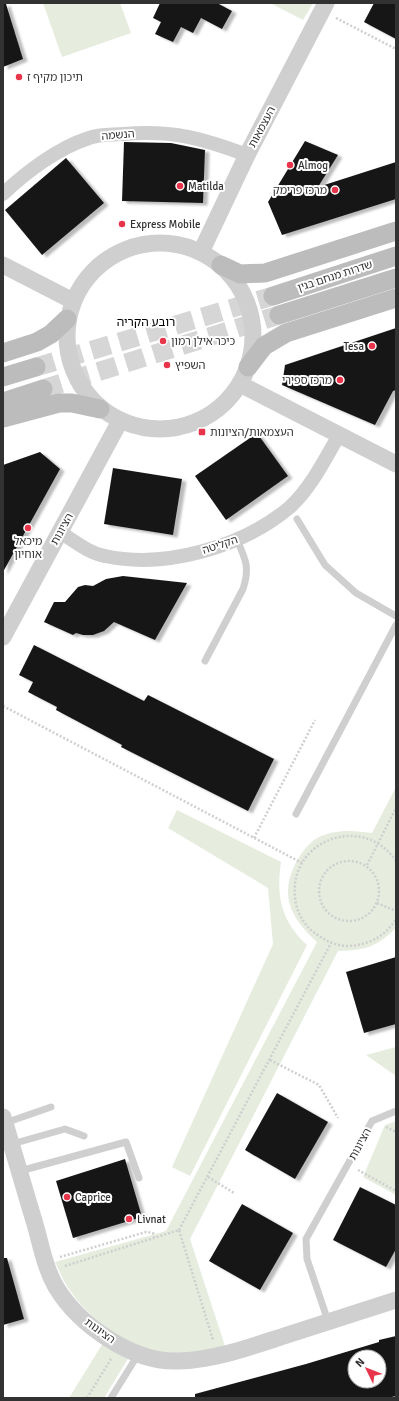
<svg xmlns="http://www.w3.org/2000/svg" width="399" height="1401" font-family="Signika,'Noto Sans Hebrew',sans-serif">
  <defs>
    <filter id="shadow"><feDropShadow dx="4.5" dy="2.5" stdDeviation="1" flood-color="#0004"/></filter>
  </defs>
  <rect width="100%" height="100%" fill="#fff"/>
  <g fill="#e6ecde">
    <polygon points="43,3 120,3 131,33 62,57"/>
    <polygon points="270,3 313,3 303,20"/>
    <path d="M396,787v141c-21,20 -30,22 -58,23l-148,288 35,107c-14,3 -30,9 -45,9 -43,-1 -85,-29 -109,-63 -7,-9 -11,-20 -16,-30l111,-31 151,-289c-27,-25 -39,-48 -19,-83 5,-9 15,-21 26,-24 16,-6 32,-4 48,-2z"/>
    <path d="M177,810l104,52c-5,34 0,59 26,83l-117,231 -18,-9 101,-223 -5,-56 -100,-60z"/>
    <polygon points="396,1047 396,1076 366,1055"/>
    <polygon points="396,1121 396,1195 363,1177 385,1125"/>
    <polygon points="103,1343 129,1357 104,1398 69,1398"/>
  </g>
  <g fill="#191919" fill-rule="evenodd" filter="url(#shadow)">
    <polygon points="160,3 217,3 232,11 222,29 201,18 193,33 181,27 173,42 155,34 161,22 153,18"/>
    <polygon points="374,3 396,3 396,39 364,22"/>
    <polygon points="3,4 6,4 23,59 3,67"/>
    <polygon points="305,141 338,155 318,187 396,162 396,199 282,235 268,202"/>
    <polygon points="124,142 171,143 205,150 203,203 122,201"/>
    <polygon points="66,158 104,203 42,255 5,210"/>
    <polygon points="396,328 396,390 393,391 375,425 282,385 285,365"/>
    <polygon points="257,433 288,476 226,520 195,476"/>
    <polygon points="40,452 60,469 3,572 3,465"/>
    <polygon points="113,468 182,479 173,535 104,524"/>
    <polygon points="123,576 187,583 155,640 114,622 104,631 93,635 83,635 76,633 73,635 44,622 54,602 65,602 78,587 85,585 93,586 106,579"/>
    <polygon points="34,645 144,701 148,695 274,759 248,811 121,747 122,745 56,710 57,707 28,692 33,682 19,675"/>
    <polygon points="396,957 396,1024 364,1033 346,972"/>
    <polygon points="277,1093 328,1122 295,1179 245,1150"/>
    <polygon points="125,1159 142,1217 73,1238 56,1181"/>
    <polygon points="360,1187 396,1205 396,1249 386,1267 333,1240"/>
    <polygon points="242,1204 293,1233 260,1290 209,1261"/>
    <polygon points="3,1258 7,1258 24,1319 3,1325"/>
    <path d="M396,1336v60l-9,2h-192v-4l111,-30 73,-22v-2zM355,1357h24v24h-24z"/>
  </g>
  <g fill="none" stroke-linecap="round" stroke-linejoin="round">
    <g stroke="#d6d6d6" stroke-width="19" stroke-dasharray="19 10" stroke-linecap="butt">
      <polyline points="36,367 273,296"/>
      <polyline points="43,389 279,315"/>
    </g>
    <g stroke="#cfcfcf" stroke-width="2.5" stroke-dasharray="2 2" stroke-linecap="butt">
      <polyline points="336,18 396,49"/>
      <polyline points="3,706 302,863"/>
      <polyline points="254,838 315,720"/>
      <circle cx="349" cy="891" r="30"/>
      <path d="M396,861c-32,-48 -107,-22 -101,36 1,13 7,25 17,34 10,8 23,15 36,15 20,-1 37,-9 48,-27"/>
      <polyline points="367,865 396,808"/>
      <polyline points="377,903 396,911"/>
      <polyline points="270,1060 319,1085 338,1118"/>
      <polyline points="386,1127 396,1132"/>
      <polyline points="358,1170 396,1191"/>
      <polyline points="208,1177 234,1193"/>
      <polyline points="179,1230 331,943"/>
      <polyline points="60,1257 146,1232 153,1233 154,1237"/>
      <polyline points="65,1266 179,1230 213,1340"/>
      <polyline points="87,1398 111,1359"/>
    </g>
    <g stroke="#cfcfcf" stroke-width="7">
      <polyline points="297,519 325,565 356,593 396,616"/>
      <path d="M205,661l38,-72c7,-21 3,-29 -6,-49"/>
      <polyline points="296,814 396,625"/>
      <polyline points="5,1123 51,1107"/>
      <polyline points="12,1144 65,1129 84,1136"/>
      <polyline points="20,1171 126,1142 139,1178"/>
      <polyline points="328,1321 307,1259 306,1239 372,1121 396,1111"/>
      <polyline points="111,1398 139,1353"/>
    </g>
    <g stroke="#cfcfcf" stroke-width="14">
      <path d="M3,194c23,-22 55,-46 86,-56 10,-4 23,-3 34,-4 50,-4 78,4 124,21"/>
      <path d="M60,532c14,9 29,21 45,24 60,13 138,-9 185,-49 21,-19 35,-48 49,-72"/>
    </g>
    <g stroke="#cfcfcf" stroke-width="17">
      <circle cx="160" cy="336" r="93"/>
      <polyline points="201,252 247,155 326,3"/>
      <polyline points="3,265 73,301"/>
      <polyline points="240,384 396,464"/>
      <polyline points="3,637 120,421"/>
      <path d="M3,1117c11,35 21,71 32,107 6,21 10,44 21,63 23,38 77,76 122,74 36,-1 72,-14 106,-25 37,-12 75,-24 112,-36"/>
    </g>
    <g stroke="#bcbcbc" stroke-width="19">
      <polyline points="221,265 240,274 265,273 396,231"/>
      <polyline points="273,296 396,256"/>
      <polyline points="279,315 396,278"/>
      <polyline points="3,353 37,342 51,334 67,319"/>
      <polyline points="248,367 264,346 286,333 396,298"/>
      <polyline points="3,377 36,367"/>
      <polyline points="3,402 43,389"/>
      <polyline points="3,418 59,403 72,403 100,409"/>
    </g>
  </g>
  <g fill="#e8354b" stroke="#fff" stroke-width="1.5">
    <circle cx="19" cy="77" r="4"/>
    <circle cx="290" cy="165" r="4"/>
    <circle cx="180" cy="186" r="4"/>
    <circle cx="335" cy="190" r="4"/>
    <circle cx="122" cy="224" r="4"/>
    <circle cx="163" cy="341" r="4"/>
    <circle cx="372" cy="346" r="4"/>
    <circle cx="167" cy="365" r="4"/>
    <circle cx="340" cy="380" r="4"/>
    <rect x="198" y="428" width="8" height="8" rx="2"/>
    <circle cx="28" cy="528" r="4"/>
    <circle cx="67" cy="1197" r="4"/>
    <circle cx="129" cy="1219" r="4"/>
  </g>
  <g text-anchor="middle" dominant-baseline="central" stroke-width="4" stroke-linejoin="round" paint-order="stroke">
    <g font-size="11" fill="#323232" stroke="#fff" text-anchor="start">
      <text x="27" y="77">תיכון מקיף ז</text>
      <text x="298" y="165">Almog</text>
      <text x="188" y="186">Matilda</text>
      <text x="327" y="190" text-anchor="end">מרכז פרימק</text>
      <text x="130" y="224">Express Mobile</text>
      <text x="171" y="341">כיכר אילן רמון</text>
      <text x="364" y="346" text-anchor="end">Tesa</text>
      <text x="175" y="365">השפיץ</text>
      <text x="332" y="380" text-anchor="end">מרכז ספירי</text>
      <text x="210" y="432">העצמאות/הציונות</text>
      <text x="28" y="541" text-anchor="middle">מיכאל<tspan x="28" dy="13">אוחיון</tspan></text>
      <text x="75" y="1197">Caprice</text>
      <text x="137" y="1219">Livnat</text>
    </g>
    <g font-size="11" fill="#323232" stroke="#fff">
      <text transform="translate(262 127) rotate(-62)">העצמאות</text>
      <text transform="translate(118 135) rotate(-5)">הנשמה</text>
      <text transform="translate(335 276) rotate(-18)">שדרות מנחם בגין</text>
      <text transform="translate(62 529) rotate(-61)">הציונות</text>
      <text transform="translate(220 545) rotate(-18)">הקליטה</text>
      <text transform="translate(360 1144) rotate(-61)">הציונות</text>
      <text transform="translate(100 1331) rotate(36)">הציונות</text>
    </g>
    <g font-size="12" fill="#000" stroke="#fff">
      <text x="146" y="322">רובע הקריה</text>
    </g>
  </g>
  <rect width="399" height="1401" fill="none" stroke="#323232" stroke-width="8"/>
  <g transform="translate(367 1369) rotate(313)"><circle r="19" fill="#ffffff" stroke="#adadad"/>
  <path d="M0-3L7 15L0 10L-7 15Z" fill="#e8354b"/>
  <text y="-6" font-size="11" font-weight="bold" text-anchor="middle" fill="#323232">N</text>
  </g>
</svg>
